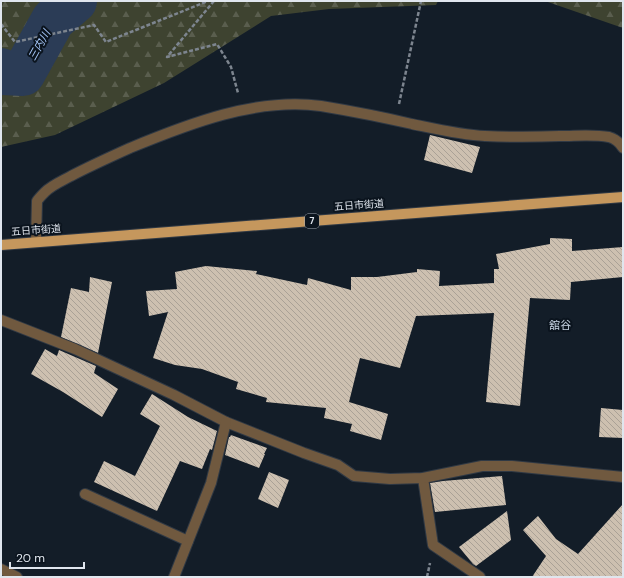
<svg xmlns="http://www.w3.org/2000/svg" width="624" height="578" font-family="'DM Sans','Noto Sans JP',sans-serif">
  <defs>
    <pattern id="forest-firs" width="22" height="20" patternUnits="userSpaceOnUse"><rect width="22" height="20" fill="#3e4330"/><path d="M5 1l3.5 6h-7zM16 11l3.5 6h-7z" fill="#5a5e4e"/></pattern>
    <pattern id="building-back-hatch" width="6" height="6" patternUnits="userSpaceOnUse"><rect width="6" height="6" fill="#cdc0b0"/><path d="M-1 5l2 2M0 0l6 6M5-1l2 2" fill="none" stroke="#aaa196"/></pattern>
  </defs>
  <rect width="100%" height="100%" fill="#131d28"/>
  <g fill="url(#forest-firs)">
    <polygon points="1,1 438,1 436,5 329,9 271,16 164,83 55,135 1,147"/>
    <polygon points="545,1 623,1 623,28"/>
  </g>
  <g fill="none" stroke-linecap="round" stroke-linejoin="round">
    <polyline stroke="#2b3c56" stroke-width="44" points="1,70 3,73 23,74 53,20 75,1"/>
  </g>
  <g fill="url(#building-back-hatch)">
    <polygon points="430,135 480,147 472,173 424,160"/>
    <polygon points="550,238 572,239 572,251 623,247 623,277 571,282 570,300 530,298 520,406 486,402 494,313 416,316 400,368 360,358 349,402 388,414 381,440 350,431 352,424 324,418 326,408 266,402 267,398 236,389 238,382 202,369 175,365 153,358 168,312 149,316 146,291 177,289 175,272 206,266 257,271 256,274 307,285 308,278 351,290 351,277 377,277 417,272 417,269 440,271 439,286 494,283 494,269 499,269 496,254 550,244"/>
    <polygon points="90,277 112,282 98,353 61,337 71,288 89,292"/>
    <polygon points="45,349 57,356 59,350 96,366 94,373 118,389 102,417 63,392 31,374"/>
    <polygon points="152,394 188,417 217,431 212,450 210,449 202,469 180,461 157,511 94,482 104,461 135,476 160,426 140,414"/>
    <polygon points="601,408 623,410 623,438 599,437"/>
    <polygon points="231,435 267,448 264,454 265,454 259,468 225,455 229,437 230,437"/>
    <polygon points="269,472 289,480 278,508 258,499"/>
    <polygon points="502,476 506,505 435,512 430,483 443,481"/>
    <polygon points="623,504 623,577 532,577 546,556 523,530 538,516 556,539 578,554"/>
    <polygon points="507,511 511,540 476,566 473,564 459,547"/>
  </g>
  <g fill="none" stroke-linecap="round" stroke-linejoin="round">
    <defs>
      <polyline id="service" points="423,478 433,545 480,577"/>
      <g id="minor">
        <path d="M36,242l1,-41c2,-3 5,-6 8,-9 7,-7 17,-11 26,-16 19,-10 39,-19 59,-28 58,-24 127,-51 191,-42 30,5 61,11 91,18 24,5 49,11 73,12 25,1 50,1 75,0 16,0 33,-2 49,1 7,2 11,6 14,11"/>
        <polyline points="1,320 75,349 174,395 226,422 304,453 338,465 354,476 390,479 423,478 482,466 512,466 623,477"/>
        <polyline points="85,494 188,541"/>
        <polyline points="1,569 17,577"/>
        <polyline points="174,577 211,483 226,422"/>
      </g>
      <polyline id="primary" points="1,245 623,197"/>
    </defs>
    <use href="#service" stroke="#303944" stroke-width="12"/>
    <use href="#minor" stroke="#303944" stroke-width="12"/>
    <use href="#primary" stroke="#303944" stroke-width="12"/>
    <g stroke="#7d858f" stroke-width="2.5" stroke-dasharray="4 2" stroke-linecap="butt">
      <polyline points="214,1 167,57 217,44 231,67 238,93"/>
      <polyline points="1,24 15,42 94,25 106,42 208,1"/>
      <polyline points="399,104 421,1"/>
      <polyline points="427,577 430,563"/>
    </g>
    <use href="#service" stroke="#70593f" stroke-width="10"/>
    <use href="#minor" stroke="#70593f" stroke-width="10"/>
    <use href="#primary" stroke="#c5975d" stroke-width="10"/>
  </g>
  <g text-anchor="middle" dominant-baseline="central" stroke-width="4" stroke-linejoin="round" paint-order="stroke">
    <rect fill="#0b141e" stroke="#a0a7b0" stroke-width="1" x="305" y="214" width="14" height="14" rx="3"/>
    <g font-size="9" font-weight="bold" fill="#e0e6ee">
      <text x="312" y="221">7</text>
    </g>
    <g font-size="10" fill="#e0e6ee" stroke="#0b141e">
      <text transform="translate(359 205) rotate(-4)">五日市街道</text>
      <text transform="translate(36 230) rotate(-4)">五日市街道</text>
    </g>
    <g font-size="11" font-style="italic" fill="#a7c8fa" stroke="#0b141e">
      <text transform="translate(39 45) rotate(-61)">三内川</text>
    </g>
    <g font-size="11" fill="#c8d5e4" stroke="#0b141e">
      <text x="560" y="325">舘谷</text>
    </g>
  </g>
  <rect width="624" height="578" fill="none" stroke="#e0e6ee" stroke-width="4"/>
  <path d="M10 562v6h74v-6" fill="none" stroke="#e0e6ee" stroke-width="2"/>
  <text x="16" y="562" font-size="12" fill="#e0e6ee" stroke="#0b141e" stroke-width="3" paint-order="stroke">20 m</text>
</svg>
